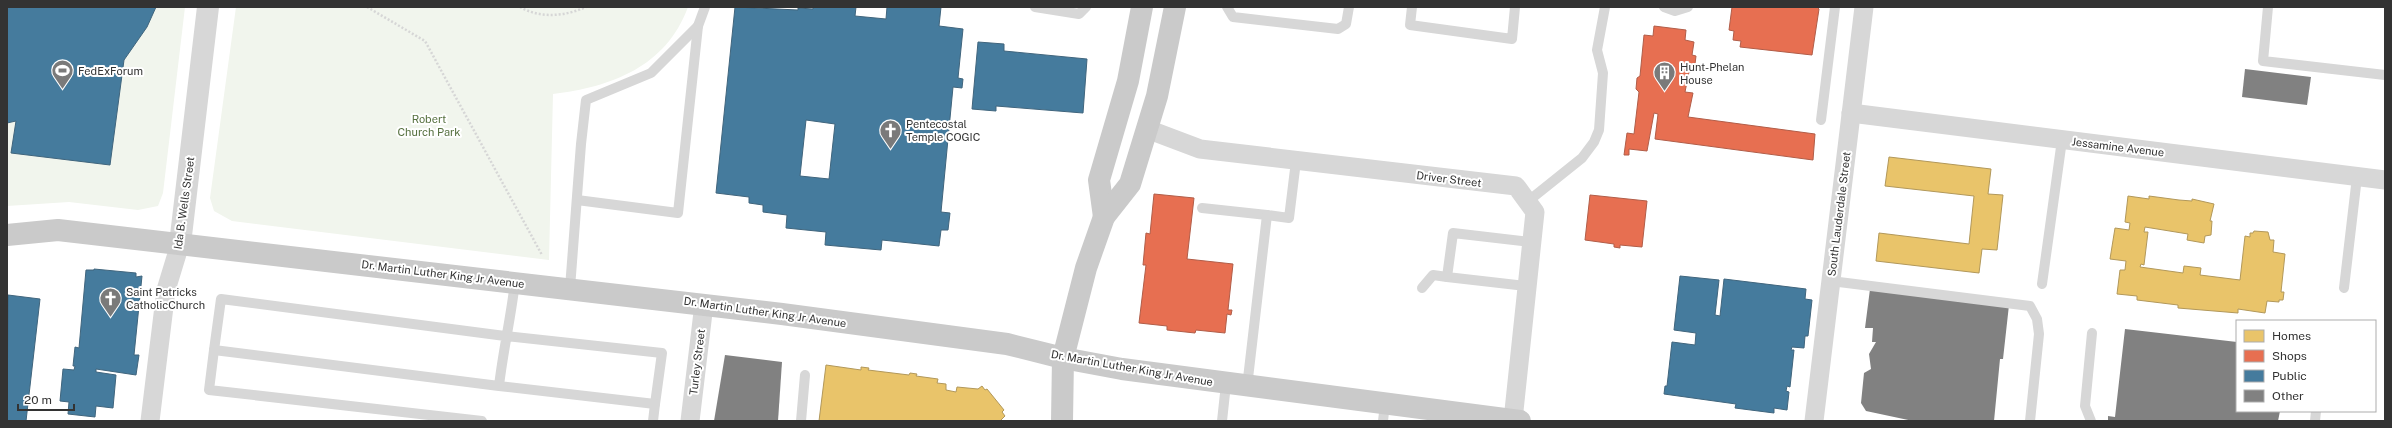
<svg xmlns="http://www.w3.org/2000/svg" width="2392" height="428" font-family="'Public Sans',sans-serif">
  <rect width="100%" height="100%" fill="#fff"/>
  <g fill="#f1f5ed">
    <polygon points="7,7 185,7 163,193 158,206 138,210 69,202 7,206"/>
    <path d="M236,7h452c-22,60 -77,80 -135,87l-4,166 -317,-39 -18,-10 -4,-13z"/>
  </g>
  <g fill="#e9c46a" stroke="#b2985a">
    <polygon points="1889,157 1991,169 1988,194 2003,195 1997,250 1982,249 1979,273 1876,261 1879,233 1969,244 1974,196 1885,186"/>
    <polygon points="2128,196 2149,199 2149,196 2179,200 2192,201 2192,199 2214,204 2210,221 2212,221 2211,235 2205,236 2204,243 2187,240 2188,234 2145,227 2144,232 2148,232 2144,265 2141,264 2140,267 2183,273 2184,266 2201,268 2200,275 2240,280 2245,236 2250,237 2250,233 2253,233 2254,231 2268,232 2270,240 2274,240 2273,252 2285,254 2281,292 2284,292 2283,300 2279,300 2279,302 2267,301 2265,313 2238,309 2238,313 2178,308 2178,305 2137,300 2137,296 2117,294 2120,270 2125,270 2126,261 2110,259 2115,228 2129,230 2130,223 2125,222"/>
    <polygon points="826,365 861,370 861,367 869,368 868,370 909,375 910,373 917,374 916,376 938,379 937,383 946,384 946,390 956,392 957,387 978,389 982,386 985,390 987,389 1004,410 1002,412 1005,416 1000,421 819,421"/>
  </g>
  <g fill="#e76f51" stroke="#b15d48">
    <polygon points="1732,7 1817,7 1819,9 1812,55 1740,47 1741,41 1733,40 1734,31 1729,30"/>
    <polygon points="1654,26 1686,30 1685,40 1694,42 1692,55 1696,56 1694,72 1689,72 1685,92 1693,93 1688,117 1815,134 1813,160 1655,139 1658,114 1654,113 1647,151 1629,149 1629,155 1624,155 1627,133 1634,134 1639,92 1636,89 1637,78 1640,76 1644,35 1653,36"/>
    <polygon points="1154,194 1194,198 1187,259 1233,264 1228,310 1232,310 1231,315 1227,314 1225,333 1196,330 1195,333 1167,330 1167,326 1139,323 1146,265 1143,265 1146,233 1150,234"/>
    <polygon points="1590,195 1647,201 1642,247 1620,245 1620,248 1614,247 1614,244 1585,240"/>
  </g>
  <g fill="#457b9d" stroke="#40657d" fill-rule="evenodd">
    <polygon points="7,7 156,7 147,27 124,60 110,165 11,153 16,121 7,123"/>
    <path d="M735,7l63,3v-2l15,1v-2h43l-1,9 31,3 1,-12h54l-2,19 24,3 -5,49 5,1 -1,9 -9,-1 -12,125 9,1 -2,17h-7l-2,16 -57,-6 -1,10 -56,-5 1,-13 -40,-4 1,-13 -24,-3v-7l-14,-2v-6l-33,-4zM806,120l29,4 -6,55 -29,-3z"/>
    <polygon points="978,42 1004,44 1004,51 1087,59 1083,113 996,106 996,111 972,109"/>
    <polygon points="94,269 136,273 136,277 142,276 134,355 139,355 136,375 96,369 96,372 116,375 113,408 96,406 95,417 68,414 69,402 60,401 63,369 74,370 75,366 73,366 75,347 79,348 86,270 94,270"/>
    <polygon points="1680,276 1719,280 1715,315 1720,316 1724,279 1806,289 1805,299 1812,300 1808,336 1805,336 1804,348 1792,347 1791,350 1794,350 1790,387 1787,386 1786,391 1789,392 1787,410 1774,408 1774,413 1735,408 1736,404 1664,394 1665,386 1667,386 1672,342 1695,345 1696,333 1674,330"/>
    <polygon points="8,295 40,299 26,421 7,421"/>
  </g>
  <g fill="#818181">
    <polygon points="2245,69 2311,77 2307,105 2242,97"/>
    <polygon points="1870,289 2009,305 2003,359 2000,359 1994,421 1913,421 1866,411 1861,403 1864,373 1871,369 1869,354 1876,342 1872,342 1873,328 1865,328"/>
    <polygon points="2125,329 2237,342 2237,411 2280,411 2278,421 2108,421 2108,416 2115,417"/>
    <polygon points="725,355 782,362 778,421 714,421"/>
  </g>
  <g fill="none" stroke-linecap="round" stroke-linejoin="round">
    <g stroke="#d6d6d6" stroke-width="2.5" stroke-dasharray="2 2" stroke-linecap="butt">
      <polyline points="367,7 425,41 542,255"/>
      <path d="M520,7c21,12 46,9 66,0"/>
    </g>
    <g stroke="#d7d7d7" stroke-width="10">
      <polyline points="1035,7 1079,14 1086,7"/>
      <polyline points="1227,7 1233,17 1338,29 1346,24 1349,7"/>
      <polyline points="1412,7 1410,25 1512,39 1515,7"/>
      <polyline points="1664,7 1675,11 1688,7"/>
      <polyline points="2268,7 2263,61 2385,75"/>
      <polyline points="1821,120 1835,7"/>
      <polyline points="577,200 678,213 698,26 705,7"/>
      <polyline points="1527,202 1582,158 1594,142 1599,130 1603,73 1597,50 1605,7"/>
      <polyline points="1202,208 1267,215"/>
      <polyline points="1831,281 2030,306 2037,319 2039,334 2030,421"/>
      <polyline points="2042,284 2062,140"/>
      <polyline points="1526,286 1447,277 1453,233 1531,242"/>
      <polyline points="570,288 581,144 586,100 651,73 698,26"/>
      <polyline points="1422,288 1433,275 1447,277"/>
      <polyline points="2344,288 2357,177"/>
      <polyline points="214,350 209,390 482,421"/>
      <path d="M499,386l156,18 7,-51 -157,-17 -284,-37 -7,51 285,36c4,-35 12,-69 16,-104"/>
      <polyline points="1247,387 1267,215 1289,218 1296,161"/>
      <polyline points="653,421 655,404"/>
      <polyline points="801,421 805,375"/>
      <polyline points="1222,421 1226,384"/>
      <polyline points="1383,421 1385,404"/>
      <polyline points="2091,421 2085,406 2092,333"/>
      <polyline points="2315,421 2316,411"/>
    </g>
    <g stroke="#d7d7d7" stroke-width="19">
      <polyline points="1851,113 2385,180"/>
      <polyline points="1147,129 1200,149 1516,186 1535,212 1513,420"/>
      <polyline points="150,421 166,290 180,244"/>
      <polyline points="690,421 704,304"/>
      <polyline points="1814,421 1864,7"/>
    </g>
    <polyline stroke="#d7d7d7" stroke-width="22" points="180,244 208,7"/>
    <g stroke="#cacaca" stroke-width="22">
      <polyline points="1104,217 1099,180 1128,81 1142,7"/>
      <polyline points="7,235 58,230 782,314 1007,344 1063,358 1122,369 1520,421"/>
      <polyline points="1062,421 1063,358 1086,268 1104,217 1130,184 1157,96 1175,7"/>
    </g>
  </g>
  <defs>
    <symbol id="stadium-pin" viewBox="-11 -11 22 30"><path d="M0 17L-7.5 6A9.5 9.5 0 1 1 7.5 6Z" fill="#7a7a7a" stroke="#fff"/><path d="M0-5a6.5 5 0 1 0 0 10a6.5 5 0 1 0 0-10ZM-3.5-1.8h7v3.6h-7Z" fill="#fff"/></symbol>
    <symbol id="building-pin" viewBox="-11 -11 22 30"><path d="M0 17L-7.5 6A9.5 9.5 0 1 1 7.5 6Z" fill="#7a7a7a" stroke="#fff"/><path d="M-4-6H4V6H1V3H-1V6H-4ZM-2.5-4.3h1.7v1.8h-1.7ZM.8-4.3h1.7v1.8H.8ZM-2.5-1h1.7V.8h-1.7ZM.8-1h1.7V.8H.8Z" fill="#fff"/></symbol>
    <symbol id="church-pin" viewBox="-11 -11 22 30"><path d="M0 17L-7.5 6A9.5 9.5 0 1 1 7.5 6Z" fill="#7a7a7a" stroke="#fff"/><path d="M-1.2-6h2.4v3.5h3.3v2.4h-3.3V6h-2.4V-.1h-3.3v-2.4h3.3Z" fill="#fff"/></symbol>
  </defs>
  <g fill-rule="evenodd">
    <use href="#stadium-pin" x="50" y="58" width="25" height="34"/>
    <use href="#building-pin" x="1652" y="60" width="25" height="34"/>
    <use href="#church-pin" x="878" y="118" width="25" height="34"/>
    <use href="#church-pin" x="98" y="286" width="25" height="34"/>
  </g>
  <g text-anchor="middle" dominant-baseline="central" stroke-width="4" stroke-linejoin="round" paint-order="stroke">
    <g font-size="11" fill="#333" stroke="#fff" text-anchor="start">
      <text x="1680" y="67">Hunt-Phelan<tspan x="1680" dy="13">House</tspan></text>
      <text x="78" y="71">FedExForum</text>
      <text x="906" y="124">Pentecostal<tspan x="906" dy="13">Temple COGIC</tspan></text>
      <text x="126" y="292">Saint Patricks<tspan x="126" dy="13">CatholicChurch</tspan></text>
    </g>
    <g font-size="11" fill="#56703f" stroke="#fff">
      <text x="429" y="119">Robert<tspan x="429" dy="13">Church Park</tspan></text>
    </g>
    <g font-size="11" fill="#333" stroke="#fff">
      <text transform="translate(2118 147) rotate(7)">Jessamine Avenue</text>
      <text transform="translate(1449 179) rotate(7)">Driver Street</text>
      <text transform="translate(184 203) rotate(-82)">Ida B. Wells Street</text>
      <text transform="translate(1839 214) rotate(-83)">South Lauderdale Street</text>
      <text transform="translate(443 274) rotate(7)">Dr. Martin Luther King Jr Avenue</text>
      <text transform="translate(765 312) rotate(8)">Dr. Martin Luther King Jr Avenue</text>
      <text transform="translate(697 362) rotate(-83)">Turley Street</text>
      <text transform="translate(1132 368) rotate(10)">Dr. Martin Luther King Jr Avenue</text>
    </g>
  </g>
  <rect width="2392" height="428" fill="none" stroke="#333333" stroke-width="16"/>
  <rect x="2236" y="320" width="140" height="92" fill="#ffffff" stroke="#adadad"/>
  <rect x="2244" y="330" width="20" height="12" fill="#e9c46a" stroke="#adadad"/>
  <text x="2272" y="340" font-size="12" fill="#333333">Homes</text>
  <rect x="2244" y="350" width="20" height="12" fill="#e76f51" stroke="#adadad"/>
  <text x="2272" y="360" font-size="12" fill="#333333">Shops</text>
  <rect x="2244" y="370" width="20" height="12" fill="#457b9d" stroke="#adadad"/>
  <text x="2272" y="380" font-size="12" fill="#333333">Public</text>
  <rect x="2244" y="390" width="20" height="12" fill="#818181" stroke="#adadad"/>
  <text x="2272" y="400" font-size="12" fill="#333333">Other</text>
  <path d="M18 404v6h56v-6" fill="none" stroke="#333333" stroke-width="2"/>
  <text x="24" y="404" font-size="12" fill="#333333" stroke="#ffffff" stroke-width="3" paint-order="stroke">20 m</text>
</svg>
